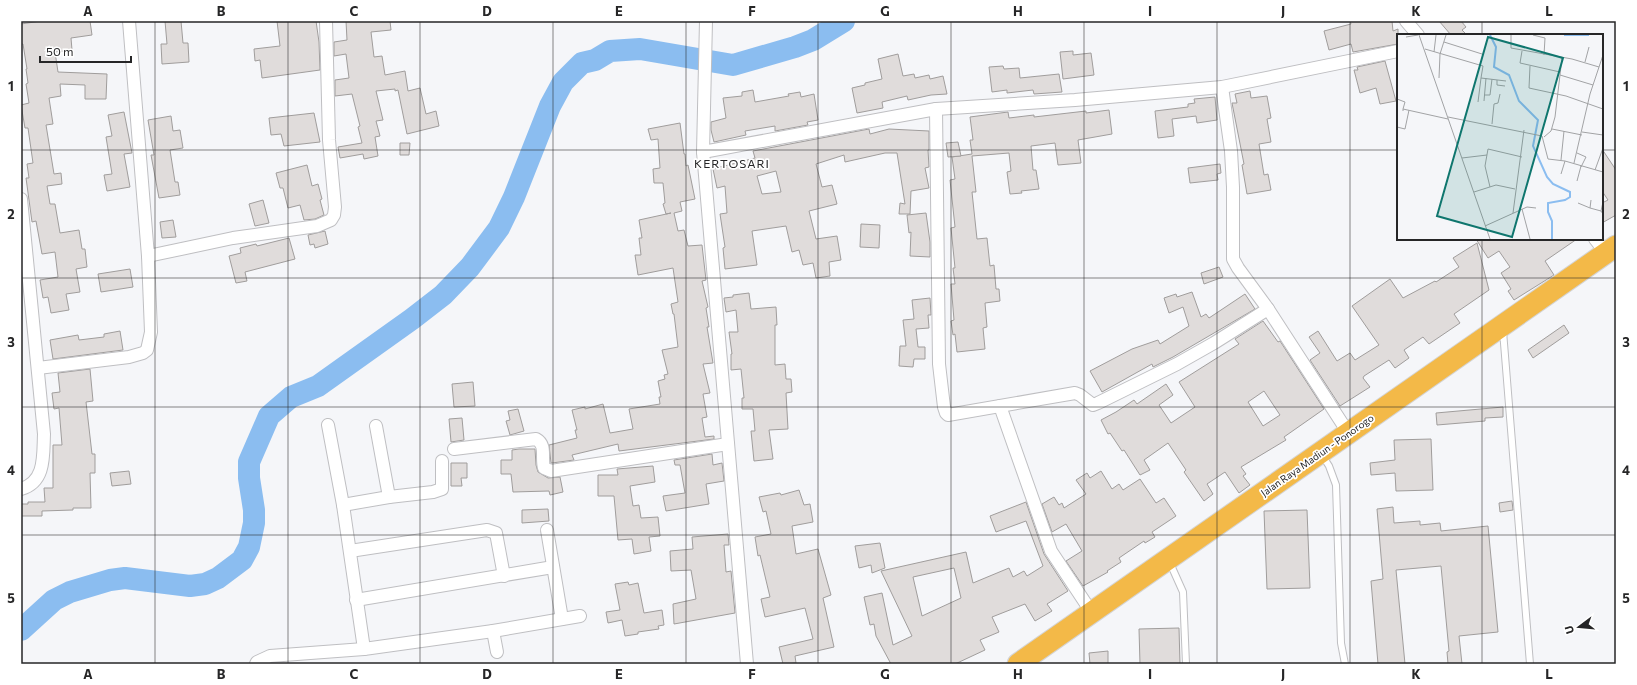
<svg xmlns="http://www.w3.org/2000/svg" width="1637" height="685" font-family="Commissioner,sans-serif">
  <rect width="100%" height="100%" fill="#f5f6f9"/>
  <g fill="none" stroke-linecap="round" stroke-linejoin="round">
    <polyline stroke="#8bbdf0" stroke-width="22" points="21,630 54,600 70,592 110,580 125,578 190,586 205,584 218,578 242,560 249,547 254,523 254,510 249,478 249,462 269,416 291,397 318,386 412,319 443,295 470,267 499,228 514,197 550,106 563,82 582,63 595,60 610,51 640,49 733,65 795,47 813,40 844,21"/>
  </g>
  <g fill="#e0dcdb" stroke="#a09d9c" fill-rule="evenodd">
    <polygon points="41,21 90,21 92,35 71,38 72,50 55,52 58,72 107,74 106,99 85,99 85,85 60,84 61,96 49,98 53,124 46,125 54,174 61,173 62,184 47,186 50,204 55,204 60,233 79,230 82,249 85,249 87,267 76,269 80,292 66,294 69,310 51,313 48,297 43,298 40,280 58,277 55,252 42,254 36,221 32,222 26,178 29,178 27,164 33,163 28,128 25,128 21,105 29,103 26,84 28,83 26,69 27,69 23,44 21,44 21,24"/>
    <polygon points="165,21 181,21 183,43 188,43 189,62 162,64 161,44 167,44"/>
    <polygon points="277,21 316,21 319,42 320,70 262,78 260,60 255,61 254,49 280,46"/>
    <polygon points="346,21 390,21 391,30 371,32 374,57 382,56 385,75 405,71 408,91 420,88 426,114 436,111 439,126 407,134 398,90 395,91 395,89 376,91 383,120 376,121 380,136 375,137 378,156 364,159 363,154 340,158 338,147 362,143 358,127 360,126 352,94 335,96 335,80 349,78 346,54 334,56 334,42 347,40"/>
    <polygon points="1350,21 1392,21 1393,31 1398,29 1398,44 1353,52 1351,44 1329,50 1324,31 1351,24"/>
    <polygon points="1439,21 1461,21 1466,27 1462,30 1467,35 1451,35"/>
    <polygon points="1073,51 1073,55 1091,53 1094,75 1063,79 1060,52"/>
    <polygon points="898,54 903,76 914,74 915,78 929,75 930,79 943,76 947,94 931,95 908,100 907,96 882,102 883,108 857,113 852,88 865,85 865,83 882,79 878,59"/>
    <polygon points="1385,61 1396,101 1380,104 1376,88 1360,93 1354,70 1358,70 1357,67"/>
    <polygon points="1003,66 1004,69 1019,68 1020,78 1059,74 1062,92 1034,94 1033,90 1007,93 1007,90 992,92 989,67"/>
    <polygon points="753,90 755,102 789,96 788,94 800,92 801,97 814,94 818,120 807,122 808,125 775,131 775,126 745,131 746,135 714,142 711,130 711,122 726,118 723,98 742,96 742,92"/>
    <polygon points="1250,91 1251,98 1267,96 1271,118 1267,119 1271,142 1259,144 1264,175 1268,174 1271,190 1247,194 1242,165 1244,164 1232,103 1237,103 1235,94"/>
    <polygon points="1215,97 1217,120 1197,123 1196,116 1172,119 1174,136 1158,138 1155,111 1188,107 1188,104 1195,103 1194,99"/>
    <polygon points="1109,110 1112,134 1078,140 1081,163 1058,165 1055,143 1031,146 1033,170 1036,170 1039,189 1021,191 1022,193 1010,194 1007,172 1011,171 1009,153 972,156 976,192 972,192 977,239 987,238 990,266 994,265 996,289 999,289 1000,301 985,303 987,327 983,328 985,349 957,352 955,334 953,335 951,321 954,320 951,284 955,284 953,268 955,268 951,228 955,227 950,180 955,179 952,157 972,154 970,140 973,140 970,117 1008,112 1009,118 1034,115 1034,117 1086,111 1086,113"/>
    <polygon points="124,112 132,153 124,154 130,187 107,191 104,175 112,174 106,137 112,136 108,115"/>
    <polygon points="314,113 320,142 284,146 281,134 271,135 269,118"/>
    <polygon points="171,116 173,131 180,130 183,148 170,150 175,182 178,182 180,195 159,198 151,155 154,155 148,120"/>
    <polygon points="680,123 684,154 685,154 686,166 688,165 695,199 680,202 682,211 674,213 678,231 684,230 688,246 702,245 706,280 702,281 708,307 706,308 709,327 707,327 713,363 703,364 710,393 703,394 707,417 702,418 705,437 714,436 714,439 619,451 618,444 572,455 574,460 552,463 551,463 549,445 577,438 575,430 577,430 572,410 585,407 585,409 603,404 610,433 633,429 629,409 660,404 659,397 661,397 658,381 665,379 664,375 668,374 662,350 678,347 674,314 673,314 671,304 678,302 673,268 638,275 635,255 641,255 639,238 642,238 639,220 671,213 666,214 663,204 665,203 663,183 654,183 653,169 660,168 658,139 651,140 648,129"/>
    <path d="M869,129l1,5 19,-5 40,2v19h-1l1,17 -4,1 4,20 -18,3 -1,23h-11l1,-11 5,1 -8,-51h-12l-40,9 -1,-7 -28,9 6,23 10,-2 5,19 -28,7 7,28 21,-3 4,24 -12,2 1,14 -14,2 -3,-15 -10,2 -4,-15 -7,2 -6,-26 -34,5 5,34 -32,4 -2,-21 2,-1 -5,-33 7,-1 -2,-27 -8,2 -4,-19 42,-11 -2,-7zM776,171l5,21 -19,2 -5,-18z"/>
    <polygon points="958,142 961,156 948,157 946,143"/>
    <polygon points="400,143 410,143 409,155 400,155"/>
    <polygon points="1602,149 1616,170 1616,215 1602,223 1602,203 1608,200 1602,191"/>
    <polygon points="1220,164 1221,173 1217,174 1218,180 1190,183 1188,168"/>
    <polygon points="307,165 312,186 318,184 322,199 320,200 324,215 315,219 304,220 300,205 288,208 283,188 280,188 276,173"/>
    <polygon points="263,200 269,223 255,226 249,204"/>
    <polygon points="926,213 930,242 930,257 910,256 911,232 909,233 907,215"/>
    <polygon points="173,220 176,237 162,238 160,222"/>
    <polygon points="861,224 880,225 879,248 860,247"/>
    <polygon points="325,231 328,244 315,248 314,244 310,245 308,235"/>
    <polygon points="289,238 295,259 245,272 247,281 236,283 229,256 241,253 240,248 256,244 257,246"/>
    <polygon points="1476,239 1577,239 1545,261 1554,275 1514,300 1508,291 1511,289 1501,273 1510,267 1499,251 1488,258"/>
    <polygon points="1477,243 1489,290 1454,314 1460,323 1429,344 1423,337 1404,350 1409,358 1395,368 1389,360 1364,376 1363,378 1370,387 1340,406 1310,360 1320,353 1309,337 1318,331 1337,361 1350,353 1355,360 1379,345 1352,306 1390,279 1403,298 1435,281 1436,282 1459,267 1453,258"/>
    <polygon points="1219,267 1223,277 1204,284 1201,273"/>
    <polygon points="130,269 133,287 101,292 98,274"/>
    <polygon points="1192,292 1201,317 1206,314 1209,318 1245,294 1255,309 1173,357 1153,367 1152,364 1102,392 1090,371 1132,349 1158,340 1160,344 1189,326 1183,307 1169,313 1164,298 1176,294 1177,297"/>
    <polygon points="749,293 751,309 776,307 777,325 775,325 775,365 785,364 786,379 791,379 792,392 786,393 788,429 769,430 773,459 754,461 751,431 755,431 753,409 742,409 742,398 744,398 741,369 731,370 731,354 732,354 729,332 738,332 736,310 726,312 724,298 733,297 733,295"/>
    <polygon points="930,298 931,315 928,315 929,328 916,329 918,347 925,347 925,359 914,359 913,367 899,366 900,346 906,346 903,320 914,319 912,300"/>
    <path d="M1263,321l15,21 2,-1 44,68 -40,28 2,3 -45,27 5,7 -3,2 7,9 -11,8 -14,-21 -18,12 6,10 -9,7 -20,-29 2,-2 -18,-27 -24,17 6,10 -10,5 -16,-25 -2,1 -12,-18 -2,1 -7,-14 15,-8 18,-12 3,4 29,-20 7,11 -14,10 12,18 24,-16 -16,-25 60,-38 -4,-5zM1264,391l16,24 -17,11 -15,-24z"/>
    <polygon points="1564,325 1569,333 1533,358 1528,350"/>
    <polygon points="120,331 123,350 53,359 50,340 78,335 79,340 104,337 104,334"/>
    <polygon points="90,369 93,401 86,402 92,454 95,454 95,473 90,473 91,508 73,508 73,510 42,511 42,516 21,516 21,504 28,504 28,502 45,502 44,488 53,488 53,445 62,445 59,408 54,409 52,393 60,392 58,373"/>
    <polygon points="473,382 475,406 454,407 452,384"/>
    <polygon points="1503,407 1503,417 1485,418 1485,421 1437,425 1436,413"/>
    <polygon points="518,409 524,431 510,435 506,421 510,420 508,411"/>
    <polygon points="462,418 464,440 451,442 449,419"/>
    <polygon points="1431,439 1433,490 1396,491 1395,473 1371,475 1370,463 1395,460 1394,440"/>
    <polygon points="519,449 535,449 536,465 538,472 548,478 560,477 563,492 550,495 549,491 513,492 511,474 501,474 501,460 512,460 512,450"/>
    <polygon points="712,454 713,465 722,463 724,481 706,484 709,504 666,511 663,496 685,493 680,465 675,465 674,460"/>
    <polygon points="451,463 467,463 467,478 461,478 462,486 451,486"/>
    <polygon points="653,466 655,482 630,486 633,506 639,505 641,518 658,517 660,536 649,537 651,551 634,554 632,539 618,540 614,496 598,496 598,475 618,475 617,469"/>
    <polygon points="129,471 131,484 112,486 110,473"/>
    <polygon points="1101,471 1112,489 1119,484 1123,490 1140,479 1156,503 1164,498 1176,516 1152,532 1155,537 1145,543 1144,541 1119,558 1121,562 1107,571 1108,572 1083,586 1066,561 1082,551 1066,524 1052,532 1042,504 1054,497 1059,505 1062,503 1064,508 1086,494 1076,480 1087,473 1090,478"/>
    <polygon points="799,490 804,505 810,504 813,522 792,526 796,554 818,549 831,595 823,598 834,647 795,656 796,663 783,664 779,647 813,639 805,608 765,617 761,599 770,597 760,555 758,556 755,537 771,534 766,511 763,512 759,497 780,493 781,495"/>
    <polygon points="1512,501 1513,510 1500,512 1499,503"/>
    <path d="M1026,502l18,52 24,37 -21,13 5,7 -17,10 -10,-17 -33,13 7,15 -19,8 5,10 -30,14h-64l-15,-28 -2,-12 -4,1 -6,-28 18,-4 11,52 19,-9 -31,-65 85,-19 7,31 36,-15 4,9 11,-6 3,5 16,-10 -17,-45 -30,11 -6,-16zM954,568l7,30 -39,18 -9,-39z"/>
    <polygon points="1393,507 1394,523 1420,521 1420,525 1440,523 1441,531 1488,526 1498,632 1459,636 1462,664 1448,664 1447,652 1449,651 1441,566 1396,570 1405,664 1378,664 1371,581 1383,579 1377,509"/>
    <polygon points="548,509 549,521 522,523 522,510"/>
    <polygon points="1307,510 1310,588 1267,589 1264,511"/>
    <polygon points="728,534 729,545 724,545 726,572 731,571 735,613 674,624 673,604 696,599 691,570 671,571 670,551 693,549 692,537"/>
    <polygon points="880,543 885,568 872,573 871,565 859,568 855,546"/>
    <polygon points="628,582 629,585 638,583 644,613 662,610 664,625 658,626 659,629 638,632 638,634 625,636 622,620 608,623 606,612 620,610 615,584"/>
    <polygon points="1179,628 1180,664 1140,664 1139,629"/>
    <polygon points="1108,651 1108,664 1090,664 1089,653"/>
  </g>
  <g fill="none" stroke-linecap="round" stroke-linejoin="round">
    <defs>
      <g id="lane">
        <polyline points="1503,331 1530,664"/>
        <polyline points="1322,455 1329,466 1336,485 1341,643 1345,664"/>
        <polyline points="1170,563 1183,592 1186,664"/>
      </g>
      <g id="street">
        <polyline points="706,21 703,152 747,664"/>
        <polyline points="1406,21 1418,35"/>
        <polyline points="1222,87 1231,151 1233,187 1233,259 1238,268 1268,309 1349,434"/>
        <polyline points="936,109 939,364 944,407 946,413 948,415 1075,393 1080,395 1093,405 1098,403 1177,364 1214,343 1268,309"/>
        <polyline points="703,152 936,109 1075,100 1222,87 1398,51"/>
        <path d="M21,199l23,235c-1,21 2,48 -23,55"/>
        <polyline points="1595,239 1606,253"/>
        <polyline points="148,256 233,238 317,226 331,220 334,215 335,207 329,140 326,21"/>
        <polyline points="38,368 129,357 143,353 147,350 151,332 148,256 129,21"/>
        <polyline points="1000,406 1051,551 1092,613"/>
        <polyline points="328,425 343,505 364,649 493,631 580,616"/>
        <path d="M454,449l82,-10c11,6 5,18 8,29l7,3 177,-27"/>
        <polyline points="389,497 433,492 442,489 442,461"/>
        <polyline points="343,505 389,497 376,426"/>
        <polyline points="547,530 562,619"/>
        <polyline points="350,551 487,530 496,533 504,576"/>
        <polyline points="356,600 553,567"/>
        <polyline points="493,631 497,652"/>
        <polyline points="256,664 257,662 270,656 364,649"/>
      </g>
      <polyline id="highway" points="1018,664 1616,246"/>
    </defs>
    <use href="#lane" stroke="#bfbfc2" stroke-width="8"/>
    <use href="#street" stroke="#bfbfc2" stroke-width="14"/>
    <use href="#highway" stroke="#d4d4d4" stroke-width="23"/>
    <use href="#lane" stroke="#fff" stroke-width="6"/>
    <use href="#street" stroke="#fff" stroke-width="12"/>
    <use href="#highway" stroke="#f3b948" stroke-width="21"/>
  </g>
  <path fill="none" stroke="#262627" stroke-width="1" stroke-opacity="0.55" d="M155,21v643M288,21v643M420,21v643M553,21v643M686,21v643M818,21v643M951,21v643M1084,21v643M1217,21v643M1350,21v643M1482,21v14M21,150h1377M1602,150h14M1482,239v425M21,278h1595M21,407h1595M21,535h1595"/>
  <g text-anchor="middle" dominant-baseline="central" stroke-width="3.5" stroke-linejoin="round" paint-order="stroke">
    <g font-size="10" fill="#262627" stroke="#fff">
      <text transform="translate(1317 455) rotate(-35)">Jalan Raya Madiun - Ponorogo</text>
    </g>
    <g font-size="12" letter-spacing="1" fill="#262627" stroke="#fff">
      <text x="732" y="163">KERTOSARI</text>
    </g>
  </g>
  <g transform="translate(1397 34)">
    <rect width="206" height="206" fill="#f5f6f9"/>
    <path fill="none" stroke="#8bbdf0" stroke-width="2" d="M93,1l6,12 -2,20 15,8 10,26 19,19 -5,26 14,31 6,7 17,8v5l-5,3 -17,3v9l4,9v18M167,1h25"/>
    <path fill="none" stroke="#a2a3a5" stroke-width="1" d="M22,1l71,204M114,1v13l61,11 27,8M136,1l12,3 -1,17M9,3l12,-2M47,8l38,12M28,15l58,17 -2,12M125,17l-2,12 40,9M37,18l2,-17M188,28l4,-15M133,32l-1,22 37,8 37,13M163,41l33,10M42,44l1,-24 6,-19M100,46v5l8,1M87,61h6l2,-16M0,65l8,3 -2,7M87,67l2,-23M81,68l3,-24 25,3M6,77v-2l45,10M51,83l94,19 6,23 17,2 38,11M95,90l2,-20 4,-1 2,-9M0,93l8,2 4,-19M155,95l30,6M185,98l21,3M147,103l7,-6 4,-14 7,-59M180,119l9,4 -5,10M65,124l25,-3M164,126l3,-29M177,129l16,-69 13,-39M198,136l8,-22M164,140l4,-13M180,147l4,-15M93,153l-5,-21 3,-17 34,8M77,158l22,-7 19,4M194,166l-1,8 11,3M206,168l-2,9 2,3M181,169l12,5M125,175l8,30M116,179l11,-83M88,192l42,-19 9,1"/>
    <path fill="#0f766e" fill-opacity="0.15" stroke="#0f766e" stroke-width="2" d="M91,3l75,21 -51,179 -75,-21z"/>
    <rect width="206" height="206" fill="none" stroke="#262627" stroke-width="2"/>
  </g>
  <rect width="1637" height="685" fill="none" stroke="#ffffff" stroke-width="44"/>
  <g transform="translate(1579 627) rotate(254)" stroke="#ffffff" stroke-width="3" paint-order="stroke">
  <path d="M0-3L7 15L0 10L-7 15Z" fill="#262627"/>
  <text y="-6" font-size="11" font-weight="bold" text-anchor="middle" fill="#262627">U</text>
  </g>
  <path d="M40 56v6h91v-6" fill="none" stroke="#262627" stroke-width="2"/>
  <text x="46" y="56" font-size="12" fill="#262627" stroke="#ffffff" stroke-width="3" paint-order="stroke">50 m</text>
  <rect x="22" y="22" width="1593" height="641" fill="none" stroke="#262627" stroke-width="1.5"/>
  <g font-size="13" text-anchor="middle" font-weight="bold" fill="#262627">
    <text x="88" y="16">A</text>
    <text x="221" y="16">B</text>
    <text x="354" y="16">C</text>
    <text x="487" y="16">D</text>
    <text x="619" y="16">E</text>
    <text x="752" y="16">F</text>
    <text x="885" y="16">G</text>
    <text x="1018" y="16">H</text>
    <text x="1150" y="16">I</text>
    <text x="1283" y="16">J</text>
    <text x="1416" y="16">K</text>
    <text x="1549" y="16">L</text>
    <text x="11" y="91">1</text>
    <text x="1626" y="91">1</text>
    <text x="11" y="219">2</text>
    <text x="1626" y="219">2</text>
    <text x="11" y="347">3</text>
    <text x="1626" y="347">3</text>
    <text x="11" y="475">4</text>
    <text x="1626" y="475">4</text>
    <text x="11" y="603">5</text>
    <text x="1626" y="603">5</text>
    <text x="88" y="679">A</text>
    <text x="221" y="679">B</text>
    <text x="354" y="679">C</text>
    <text x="487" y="679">D</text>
    <text x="619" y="679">E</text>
    <text x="752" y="679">F</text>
    <text x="885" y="679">G</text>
    <text x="1018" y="679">H</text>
    <text x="1150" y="679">I</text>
    <text x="1283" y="679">J</text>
    <text x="1416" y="679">K</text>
    <text x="1549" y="679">L</text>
  </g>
</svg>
